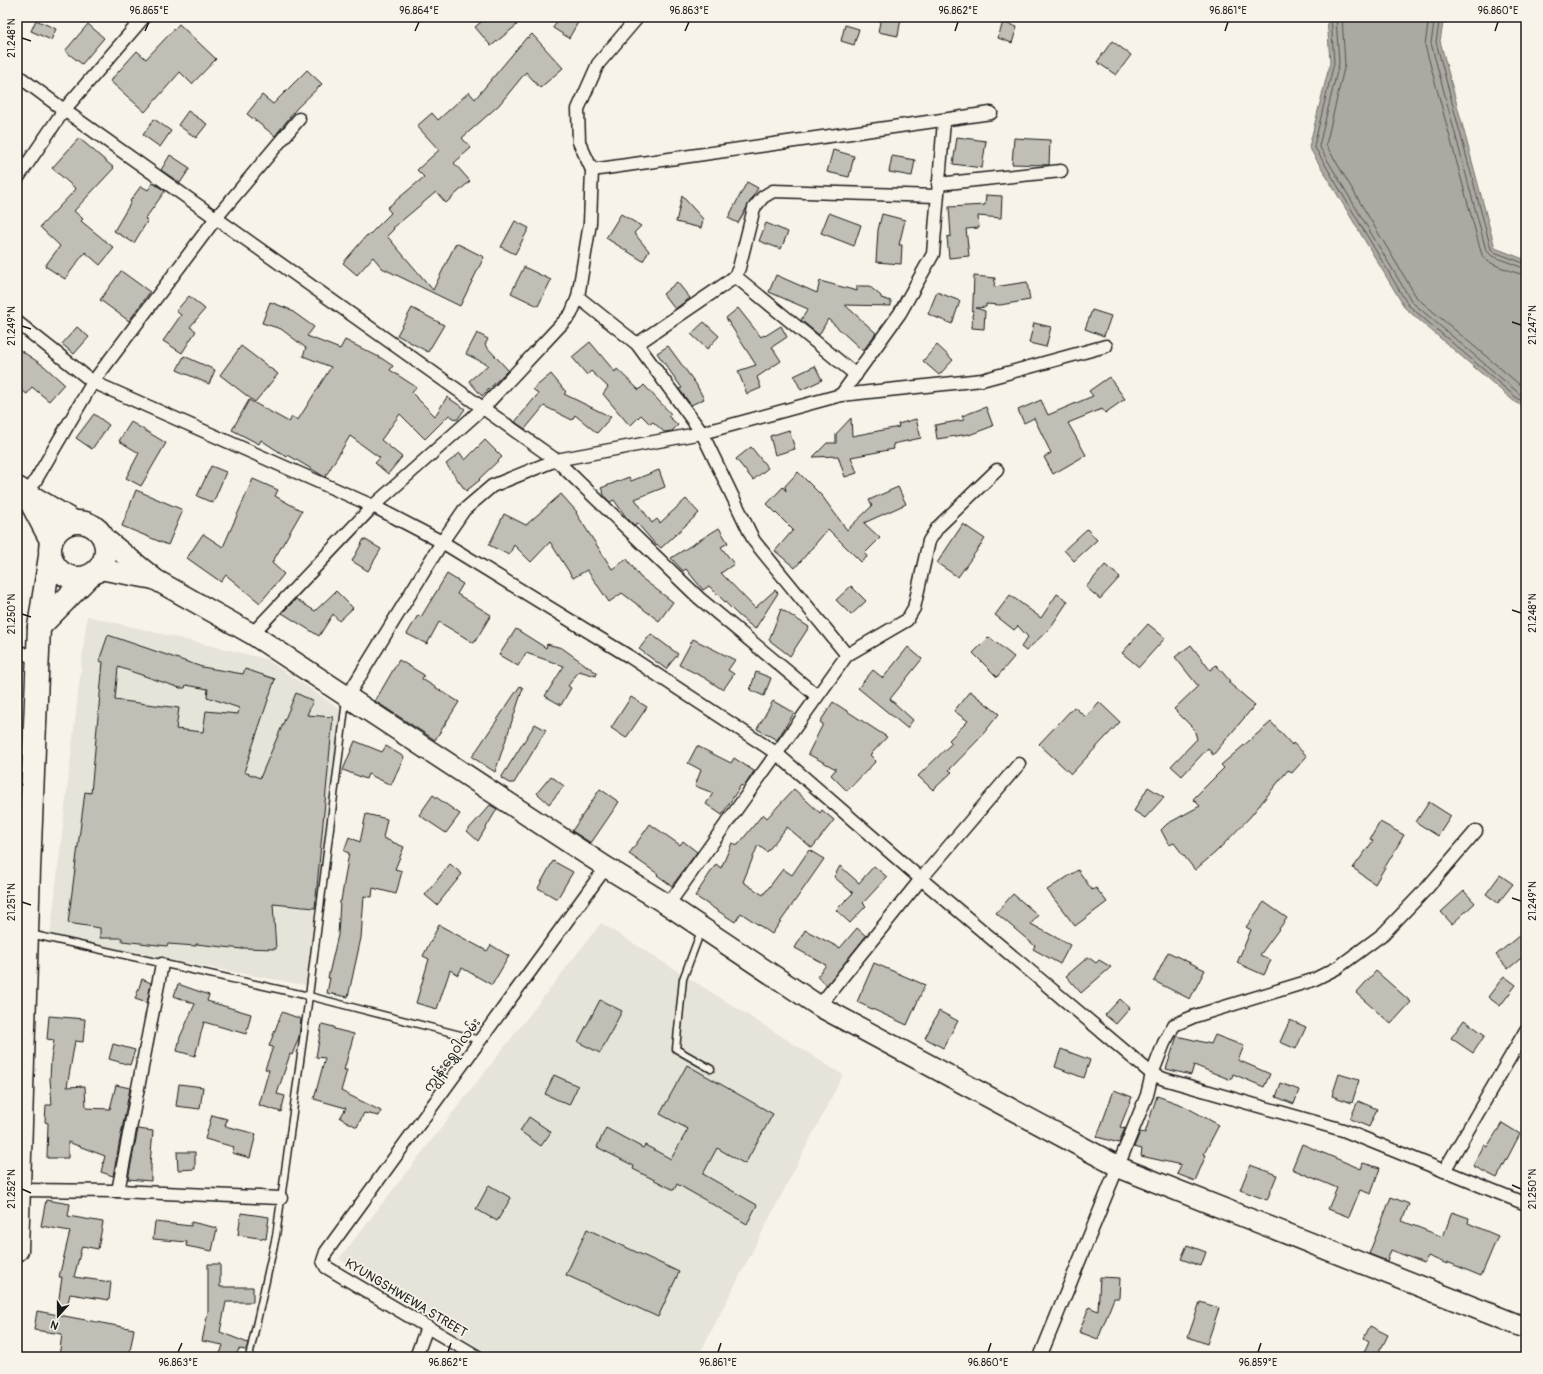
<svg xmlns="http://www.w3.org/2000/svg" width="1543" height="1374" font-family="Pangolin,'Noto Sans Myanmar',sans-serif">
  <rect width="100%" height="100%" fill="#f7f3e8"/>
  <filter id="ink" filterUnits="userSpaceOnUse"><feTurbulence type="fractalNoise" baseFrequency=".025" numOctaves="2"/><feDisplacementMap in="SourceGraphic" scale="8" xChannelSelector="R" yChannelSelector="G"/><feConvolveMatrix kernelMatrix="1 2 1 2 8 2 1 2 1" color-interpolation-filters="sRGB"/></filter>
  <g filter="url(#ink)">
    <g fill="#e6e3d9">
      <polygon points="87,616 266,659 343,711 315,987 50,938"/>
      <polygon points="601,923 843,1075 698,1357 493,1357 339,1259"/>
    </g>
    <polygon fill="#aca9a2" stroke="#72716c" points="1327,17 1444,17 1440,41 1495,248 1526,260 1526,407 1516,403 1405,308 1309,147 1330,63"/>
    <g fill="none" stroke-linecap="round" stroke-linejoin="round">
      <g stroke="#565452" stroke-width="1">
        <polyline points="1331,17 1334,63 1314,146 1408,305 1518,399 1526,402"/>
        <polyline points="1336,17 1339,63 1319,146 1412,302 1521,395 1526,397"/>
        <polyline points="1342,17 1345,64 1326,145 1417,298 1526,390"/>
        <path d="M1429,17l-4,28 56,207c1,3 2,6 5,8 7,5 31,14 40,15"/>
        <polyline points="1435,17 1431,43 1486,250 1492,256 1526,269"/>
        <polyline points="1440,17 1436,42 1491,249 1494,252 1526,264"/>
      </g>
    </g>
    <g fill="#c0beb5" stroke="#1c1c1c" fill-rule="evenodd">
      <polygon points="487,17 510,17 517,25 491,46 475,27"/>
      <polygon points="559,17 581,17 569,38 553,28"/>
      <polygon points="881,17 901,18 898,36 878,32"/>
      <polygon points="36,20 56,29 51,40 31,31"/>
      <polygon points="1003,22 1017,27 1012,43 998,38"/>
      <polygon points="88,24 104,38 82,64 65,51"/>
      <polygon points="179,24 216,59 192,84 180,72 145,112 110,81 137,51 146,59"/>
      <polygon points="845,25 859,29 854,45 841,41"/>
      <polygon points="532,34 563,68 540,88 526,72 499,105 462,138 471,148 454,163 470,181 446,203 436,192 393,228 394,229 387,236 433,290 456,243 484,257 460,306 382,268 373,257 357,275 343,263 367,235 368,236 391,213 387,208 424,177 417,170 439,150 417,126 432,113 438,120 469,92 475,99 527,37 528,38"/>
      <polygon points="1112,41 1131,55 1116,75 1097,62"/>
      <polygon points="307,70 322,84 297,108 275,136 247,114 262,95 273,104"/>
      <polygon points="188,111 207,124 196,138 178,125"/>
      <polygon points="154,119 171,131 160,147 143,135"/>
      <polygon points="957,137 986,141 982,168 953,164"/>
      <polygon points="79,138 114,168 74,211 83,219 81,221 114,248 100,265 85,252 65,279 45,266 60,246 40,227 76,189 52,168"/>
      <polygon points="1014,138 1050,140 1049,165 1012,164"/>
      <polygon points="833,150 854,156 849,177 827,172"/>
      <polygon points="170,155 190,168 180,183 161,170"/>
      <polygon points="892,156 915,160 912,176 889,172"/>
      <polygon points="747,182 758,188 738,223 728,218"/>
      <polygon points="153,183 165,191 145,219 148,220 134,243 114,231 131,202 130,201 141,186 148,190"/>
      <polygon points="986,195 1002,196 1001,218 978,216 979,228 966,229 969,256 949,258 947,237 951,236 949,207 985,205"/>
      <polygon points="682,196 703,219 701,228 676,222"/>
      <polygon points="829,213 861,225 854,246 821,233"/>
      <polygon points="621,214 641,226 634,233 649,251 643,261 606,238"/>
      <polygon points="882,214 905,220 899,245 902,245 901,264 876,262 878,230"/>
      <polygon points="515,221 529,228 515,254 501,247"/>
      <polygon points="766,223 788,232 781,249 759,241"/>
      <polygon points="524,267 551,280 538,306 511,293"/>
      <polygon points="121,271 150,292 129,321 100,300"/>
      <polygon points="776,275 817,293 820,281 857,291 857,286 869,286 881,296 881,298 891,301 891,306 845,305 876,333 863,351 828,319 819,335 801,320 808,309 769,292"/>
      <polygon points="974,276 995,278 994,287 1027,282 1030,300 1000,305 986,304 986,307 976,308 985,311 984,329 972,328"/>
      <polygon points="677,282 690,298 675,309 663,294"/>
      <polygon points="937,292 960,301 952,324 928,314"/>
      <polygon points="189,296 205,309 190,327 196,331 182,353 163,341 181,315 176,311"/>
      <polygon points="270,302 289,309 314,327 307,336 340,349 345,340 381,358 393,366 390,370 416,387 412,393 435,416 447,397 465,409 457,420 449,415 425,439 400,414 381,440 402,457 388,474 375,463 380,458 350,436 325,477 288,455 287,457 261,440 259,444 232,430 249,400 289,422 292,417 298,420 331,367 303,356 306,348 281,329 262,323"/>
      <polygon points="412,308 444,325 428,352 397,335"/>
      <polygon points="738,308 761,337 764,335 765,336 781,326 787,337 772,347 781,361 757,377 761,388 747,394 738,371 756,365 726,318"/>
      <polygon points="1092,310 1111,316 1104,336 1085,329"/>
      <polygon points="704,322 719,336 707,349 691,334"/>
      <polygon points="1034,323 1051,327 1046,347 1029,343"/>
      <polygon points="77,327 89,337 74,354 62,344"/>
      <polygon points="477,333 488,339 485,345 508,370 482,396 469,381 488,365 466,354"/>
      <polygon points="590,342 615,372 617,369 639,390 644,385 671,414 668,416 678,425 672,431 664,432 653,422 650,424 641,415 630,426 603,394 608,387 591,371 587,375 572,357"/>
      <polygon points="937,345 953,360 939,375 923,361"/>
      <polygon points="241,346 278,374 255,402 220,375"/>
      <polygon points="668,346 696,384 704,399 691,405 679,389 682,388 657,353"/>
      <polygon points="17,348 44,366 64,384 49,401 32,387 27,394 17,387"/>
      <polygon points="184,356 215,370 209,384 177,370"/>
      <polygon points="815,366 822,380 801,390 794,376"/>
      <polygon points="551,374 566,392 564,394 611,417 597,433 575,415 572,420 544,406 525,429 515,422 538,394 533,389"/>
      <polygon points="1109,377 1125,399 1105,413 1102,409 1068,423 1086,455 1053,474 1044,457 1051,453 1034,418 1024,423 1018,410 1041,400 1048,415 1093,396 1089,391"/>
      <polygon points="986,407 993,426 969,435 969,434 937,439 935,425 964,420 962,416"/>
      <polygon points="94,414 109,425 92,449 76,438"/>
      <polygon points="851,418 852,436 899,427 898,424 916,419 921,438 893,444 894,449 851,457 857,473 845,477 838,456 813,457 827,443 836,443 836,434"/>
      <polygon points="131,422 166,443 141,486 126,478 139,453 119,441"/>
      <polygon points="789,430 795,449 775,455 770,436"/>
      <polygon points="485,440 502,457 479,479 480,480 466,491 446,464 460,453 465,460"/>
      <polygon points="751,447 768,468 753,480 736,459"/>
      <polygon points="211,466 226,472 213,503 197,496"/>
      <polygon points="659,470 665,487 635,499 652,523 657,519 660,523 686,499 699,513 661,548 657,544 656,545 637,523 634,525 626,517 614,500 610,502 605,497 601,488 629,477 631,481"/>
      <polygon points="798,472 822,496 847,530 872,506 869,500 898,487 906,504 864,523 880,538 865,553 867,557 861,562 828,529 795,568 775,551 793,530 767,504 783,487 786,491 785,486"/>
      <polygon points="253,479 278,490 275,496 302,511 272,563 284,574 260,603 226,575 221,582 187,558 203,534 223,547"/>
      <polygon points="136,490 183,510 168,545 122,526"/>
      <polygon points="561,494 577,512 576,513 612,569 627,559 640,577 673,602 659,621 622,593 609,602 587,570 573,578 550,542 531,562 514,545 509,555 489,545 504,514 526,525"/>
      <polygon points="963,524 985,539 958,577 937,563"/>
      <polygon points="719,528 728,543 721,547 734,564 721,573 755,608 775,590 778,593 755,629 738,615 709,586 703,590 686,569 683,571 671,558"/>
      <polygon points="1087,529 1097,540 1074,561 1064,550"/>
      <polygon points="364,539 381,549 368,571 352,561"/>
      <polygon points="1105,565 1120,577 1100,599 1086,587"/>
      <polygon points="447,574 463,584 457,594 491,615 474,643 439,622 427,644 407,634 418,615 421,617"/>
      <polygon points="851,586 866,601 851,615 836,600"/>
      <polygon points="336,591 353,608 339,621 333,614 319,636 282,613 296,599 315,611"/>
      <polygon points="1057,594 1068,601 1050,628 1026,651 1021,647 1028,637 1018,626 1014,630 995,615 1010,595 1041,618"/>
      <polygon points="781,609 809,627 790,656 769,640"/>
      <polygon points="1148,624 1165,638 1139,667 1122,653"/>
      <polygon points="516,629 546,648 547,644 562,648 597,673 596,676 579,671 568,686 571,688 561,705 545,696 564,666 526,653 518,666 499,655"/>
      <polygon points="651,634 678,654 666,669 639,649"/>
      <path d="M108,635l94,32 41,7 2,-5 30,10 -31,93 16,6 36,-85 17,8 -6,14 26,2 -18,191 -42,-4 3,45 -34,-1v1l-46,-5v2l-28,-2 -1,2 -45,-5v-3h-22v-10l-32,-5 17,-131 6,1 12,-131 -4,-1zM118,667l62,21h5l1,-3 22,4 -1,8 32,11 -1,6 -32,-3 -3,21 -27,-3 3,-21 -64,-8z"/>
      <polygon points="989,637 1014,657 997,677 973,653"/>
      <polygon points="693,639 735,660 728,670 734,674 723,690 705,678 679,665"/>
      <polygon points="1191,645 1210,670 1216,665 1230,681 1228,682 1255,705 1213,755 1208,748 1182,776 1171,766 1197,739 1194,729 1174,709 1198,686 1175,657"/>
      <polygon points="908,647 922,659 890,699 913,720 907,728 858,688 873,670 883,678"/>
      <polygon points="399,660 424,675 422,679 459,702 435,740 375,701"/>
      <polygon points="756,672 771,678 764,696 750,690"/>
      <polygon points="520,686 523,688 495,772 472,757"/>
      <polygon points="970,691 999,714 979,739 949,770 952,772 933,790 918,776 952,743 949,740 968,721 954,711"/>
      <polygon points="631,697 647,707 626,738 611,728"/>
      <polygon points="773,701 794,713 777,740 757,729"/>
      <polygon points="833,702 887,737 870,755 876,761 847,791 831,775 836,769 808,754 823,724 820,722"/>
      <polygon points="1099,702 1120,722 1071,774 1039,744 1074,707 1086,717"/>
      <polygon points="1271,722 1292,745 1293,743 1307,756 1292,773 1288,770 1250,817 1216,852 1195,870 1174,843 1169,845 1161,830 1167,824 1200,806 1193,799 1224,768 1221,765"/>
      <polygon points="535,724 546,730 514,783 509,783 501,778"/>
      <polygon points="355,741 382,752 386,746 404,757 391,785 368,774 366,779 343,770"/>
      <polygon points="697,746 731,763 734,758 754,771 744,787 741,785 722,815 706,804 713,793 695,786 701,770 688,763"/>
      <polygon points="551,776 564,786 549,804 537,793"/>
      <polygon points="1148,787 1164,797 1145,818 1134,811"/>
      <polygon points="600,789 619,802 591,843 572,831"/>
      <polygon points="794,789 820,813 822,810 834,820 812,848 787,827 767,852 758,845 743,882 763,895 783,869 792,875 809,850 824,859 772,934 741,913 735,922 695,896 716,864 721,868 732,843 738,845 763,814 767,818"/>
      <polygon points="433,795 460,814 446,833 419,815"/>
      <polygon points="1429,802 1451,816 1438,836 1416,822"/>
      <polygon points="490,805 497,809 478,841 467,831"/>
      <polygon points="366,814 387,819 383,838 404,847 395,869 402,871 396,894 373,888 372,897 364,896 361,938 348,997 327,993 330,978 328,978 338,935 340,901 341,901 349,853 344,851 349,837 360,842"/>
      <polygon points="1380,822 1404,835 1375,884 1353,868 1373,841 1370,839"/>
      <polygon points="650,824 680,845 683,841 697,852 672,886 657,875 658,874 629,854"/>
      <polygon points="553,861 573,872 557,899 538,888"/>
      <polygon points="450,864 462,874 437,905 425,895"/>
      <polygon points="840,866 859,883 874,866 887,877 863,903 866,906 850,923 836,910 853,893 834,877"/>
      <polygon points="1078,870 1092,890 1096,888 1107,902 1075,926 1047,890"/>
      <polygon points="1500,875 1513,884 1498,903 1486,894"/>
      <polygon points="1464,891 1475,903 1452,924 1441,912"/>
      <polygon points="1013,894 1038,915 1031,924 1070,945 1060,964 1033,949 1035,946 996,913"/>
      <polygon points="1264,902 1287,918 1260,955 1271,960 1264,975 1237,963 1251,930 1246,927"/>
      <polygon points="439,925 487,951 491,945 509,956 492,985 462,968 458,975 450,970 437,1009 416,1003 429,959 423,956"/>
      <polygon points="857,928 866,936 827,985 817,977 826,965 795,948 805,930 840,948"/>
      <polygon points="1520,935 1526,942 1526,954 1508,969 1496,955"/>
      <polygon points="1168,952 1205,970 1190,999 1154,981"/>
      <polygon points="1088,957 1096,963 1099,960 1111,967 1081,993 1066,976"/>
      <polygon points="874,963 925,985 907,1025 857,1002"/>
      <polygon points="1376,971 1411,1002 1391,1024 1356,993"/>
      <polygon points="1504,976 1516,985 1500,1006 1488,997"/>
      <polygon points="142,979 151,983 147,1003 135,999"/>
      <polygon points="178,984 209,995 207,1001 251,1014 246,1034 204,1022 195,1056 177,1051 180,1037 195,1004 174,996"/>
      <polygon points="1120,999 1130,1008 1116,1024 1105,1015"/>
      <polygon points="600,1000 622,1011 600,1053 578,1042"/>
      <polygon points="939,1011 958,1021 943,1048 925,1038"/>
      <polygon points="282,1012 301,1019 299,1037 292,1055 290,1054 277,1094 285,1096 281,1112 259,1105 269,1070 265,1069 273,1047 269,1046"/>
      <polygon points="49,1016 85,1019 83,1042 75,1041 67,1087 85,1086 86,1108 110,1109 116,1085 130,1088 113,1176 101,1172 105,1156 68,1142 68,1158 47,1158 48,1123 45,1122 46,1105 52,1105 50,1079 51,1059 54,1040 47,1039"/>
      <polygon points="1290,1020 1306,1027 1296,1049 1280,1042"/>
      <polygon points="1464,1020 1485,1035 1473,1053 1451,1038"/>
      <polygon points="322,1024 334,1027 334,1029 354,1034 344,1070 347,1070 341,1091 381,1111 379,1116 364,1113 357,1127 340,1118 346,1108 314,1099 325,1058 316,1057"/>
      <polygon points="1215,1035 1244,1046 1238,1060 1270,1074 1264,1087 1233,1074 1231,1080 1194,1065 1191,1075 1166,1069 1177,1036 1211,1044"/>
      <polygon points="113,1044 135,1050 130,1065 109,1059"/>
      <polygon points="1061,1049 1090,1060 1084,1078 1055,1067"/>
      <polygon points="687,1065 773,1114 745,1164 717,1148 703,1174 757,1205 747,1224 677,1184 674,1190 633,1169 634,1166 597,1147 606,1128 643,1148 645,1145 671,1159 688,1129 660,1114"/>
      <polygon points="1339,1074 1359,1080 1352,1103 1332,1096"/>
      <polygon points="554,1075 578,1086 569,1105 545,1094"/>
      <polygon points="1281,1083 1299,1090 1294,1104 1276,1097"/>
      <polygon points="179,1084 203,1087 200,1109 176,1106"/>
      <polygon points="1114,1090 1132,1097 1120,1127 1125,1128 1119,1143 1097,1137"/>
      <polygon points="1157,1096 1182,1105 1219,1125 1204,1154 1206,1155 1195,1181 1177,1174 1181,1165 1141,1156 1142,1149 1134,1147 1140,1132 1145,1133"/>
      <polygon points="1358,1101 1377,1109 1369,1127 1350,1119"/>
      <polygon points="212,1115 227,1119 225,1126 256,1134 250,1158 232,1153 234,1147 205,1139"/>
      <polygon points="529,1117 551,1132 541,1146 520,1131"/>
      <polygon points="1502,1123 1520,1134 1497,1178 1473,1166 1484,1145 1487,1147"/>
      <polygon points="138,1129 153,1131 150,1164 151,1164 151,1181 128,1179"/>
      <polygon points="1302,1144 1361,1169 1363,1163 1380,1168 1371,1194 1360,1190 1349,1217 1328,1209 1337,1188 1292,1169"/>
      <polygon points="177,1152 195,1152 195,1169 178,1170"/>
      <polygon points="1250,1165 1277,1175 1267,1200 1240,1190"/>
      <polygon points="489,1185 511,1198 497,1221 476,1209"/>
      <polygon points="1391,1197 1409,1204 1402,1221 1443,1237 1452,1212 1469,1218 1468,1223 1498,1236 1481,1276 1447,1262 1447,1264 1428,1256 1424,1263 1391,1250 1387,1261 1369,1254"/>
      <polygon points="46,1200 70,1204 68,1216 103,1222 98,1249 82,1246 74,1277 111,1282 109,1300 70,1294 67,1307 58,1305 62,1277 59,1277 70,1231 41,1226"/>
      <polygon points="241,1213 269,1217 266,1239 238,1235"/>
      <polygon points="155,1222 191,1226 191,1222 217,1228 212,1251 186,1246 187,1242 153,1239"/>
      <polygon points="587,1229 679,1272 658,1317 566,1275"/>
      <polygon points="1187,1245 1206,1252 1201,1266 1181,1259"/>
      <polygon points="208,1264 220,1264 220,1287 253,1287 253,1302 226,1302 220,1332 248,1343 246,1350 239,1349 235,1357 219,1357 223,1345 202,1341 208,1312"/>
      <polygon points="1100,1277 1120,1278 1119,1298 1114,1298 1098,1339 1079,1332 1089,1307 1098,1311"/>
      <polygon points="1200,1302 1219,1308 1207,1344 1188,1337"/>
      <polygon points="37,1311 134,1329 129,1357 59,1357 62,1334 34,1330"/>
      <polygon points="1370,1326 1388,1335 1382,1347 1381,1347 1377,1357 1362,1357 1369,1341 1364,1338"/>
    </g>
    <g fill="none" stroke-linecap="round" stroke-linejoin="round">
      <defs>
        <g id="lane">
          <polyline points="701,931 683,979 676,1049 711,1069"/>
          <polyline points="30,934 309,996 480,1040"/>
          <polyline points="249,1357 276,1236 309,996 346,700"/>
        </g>
        <g id="street">
          <polyline points="17,75 64,110 556,460 699,598 817,696"/>
          <polyline points="592,170 991,113"/>
          <polyline points="17,179 64,110 144,17"/>
          <polyline points="938,184 1061,171"/>
          <polyline points="735,276 856,375"/>
          <polyline points="578,297 637,344 702,433 754,541 847,655"/>
          <polyline points="17,322 93,382 373,506 442,542 630,657 776,753 921,879 1152,1074 1164,1079 1343,1130 1526,1204"/>
          <polyline points="637,344 728,282 735,276 739,268 754,208 763,197 773,191 937,196"/>
          <polyline points="841,395 900,313 933,254 944,121"/>
          <polyline points="27,495 93,382 216,218 299,119"/>
          <polyline points="252,634 373,506 483,408 571,314 578,297 590,223 592,170 579,142 578,109 598,64 638,17"/>
          <polyline points="17,651 38,659"/>
          <polyline points="347,697 442,542 464,510 492,486 556,460 702,433 841,395 982,380 1106,346"/>
          <polyline points="668,905 847,655 907,620 914,608 929,541 938,527 997,470"/>
          <polyline points="819,1006 921,879 1019,764"/>
          <polyline points="1444,1171 1526,1030"/>
          <polyline points="19,1190 118,1191 281,1198"/>
          <polyline points="118,1191 162,964"/>
          <polyline points="416,1357 427,1327"/>
          <polyline points="478,1357 326,1267 323,1261 326,1252 606,867"/>
          <polyline points="1040,1357 1147,1095 1152,1074 1164,1043 1174,1025 1195,1016 1313,980 1337,968 1383,934 1427,888 1476,831"/>
        </g>
        <g id="primary">
          <polyline points="104,538 156,580 252,634 606,867 668,905 819,1006 1123,1169 1526,1328"/>
          <polyline points="99,569 154,579"/>
        </g>
        <g id="highway">
          <polyline points="17,488 74,522"/>
          <polyline points="27,495 51,540"/>
          <circle cx="78" cy="550" r="28"/>
          <polyline points="39,627 89,576"/>
          <polyline points="17,1250 29,869 39,627 50,556"/>
        </g>
      </defs>
      <use href="#lane" stroke="#1c1c1c" stroke-width="9"/>
      <use href="#street" stroke="#1c1c1c" stroke-width="15"/>
      <use href="#primary" stroke="#1c1c1c" stroke-width="23"/>
      <use href="#highway" stroke="#1c1c1c" stroke-width="25"/>
      <use href="#lane" stroke="#f7f3e8" stroke-width="6"/>
      <use href="#street" stroke="#f7f3e8" stroke-width="12"/>
      <use href="#primary" stroke="#f7f3e8" stroke-width="20"/>
      <use href="#highway" stroke="#f7f3e8" stroke-width="22"/>
    </g>
  </g>
  <path fill="none" stroke="#1c1c1c" stroke-width="1.5" d="M145,31l4,-9M415,31l4,-9M685,31l4,-9M955,31l3,-9M1225,31l3,-9M1495,31l3,-9M22,38l9,3M1512,322l9,3M22,326l9,3M1512,610l9,3M22,614l9,3M1512,898l9,3M22,902l9,3M1512,1185l9,4M22,1189l9,4M178,1352l4,-9M448,1352l3,-9M718,1352l3,-9M988,1352l3,-9M1258,1352l3,-9"/>
  <g text-anchor="middle" dominant-baseline="central" stroke-width="3.5" stroke-linejoin="round" paint-order="stroke">
    <g font-size="13" fill="#1c1c1c" stroke="#f7f3e8">
      <text transform="translate(452 1055) rotate(-54)">ကျွန်းရွှေဝါလမ်း</text>
      <text transform="translate(406 1298) rotate(31)">KYUNGSHWEWA STREET</text>
    </g>
  </g>
  <rect width="1543" height="1374" fill="none" stroke="#f7f3e8" stroke-width="44"/>
  <g transform="translate(58 1316) rotate(201)" stroke="#f7f3e8" stroke-width="3" paint-order="stroke">
  <path d="M0-3L7 15L0 10L-7 15Z" fill="#1c1c1c"/>
  <text y="-6" font-size="11" font-weight="bold" text-anchor="middle" fill="#1c1c1c">N</text>
  </g>
  <rect x="22" y="22" width="1499" height="1330" fill="none" stroke="#1c1c1c" stroke-width="1.5"/>
  <g font-size="10" text-anchor="middle" fill="#1c1c1c">
    <text x="149" y="14">96.865°E</text>
    <text x="419" y="14">96.864°E</text>
    <text x="689" y="14">96.863°E</text>
    <text x="958" y="14">96.862°E</text>
    <text x="1228" y="14">96.861°E</text>
    <text x="1498" y="14">96.860°E</text>
    <text transform="translate(11 38) rotate(-90)" y="4">21.248°N</text>
    <text transform="translate(1532 325) rotate(-90)" y="4">21.247°N</text>
    <text transform="translate(11 326) rotate(-90)" y="4">21.249°N</text>
    <text transform="translate(1532 613) rotate(-90)" y="4">21.248°N</text>
    <text transform="translate(11 614) rotate(-90)" y="4">21.250°N</text>
    <text transform="translate(1532 901) rotate(-90)" y="4">21.249°N</text>
    <text transform="translate(11 902) rotate(-90)" y="4">21.251°N</text>
    <text transform="translate(1532 1189) rotate(-90)" y="4">21.250°N</text>
    <text transform="translate(11 1189) rotate(-90)" y="4">21.252°N</text>
    <text x="178" y="1366">96.863°E</text>
    <text x="448" y="1366">96.862°E</text>
    <text x="718" y="1366">96.861°E</text>
    <text x="988" y="1366">96.860°E</text>
    <text x="1258" y="1366">96.859°E</text>
  </g>
</svg>
